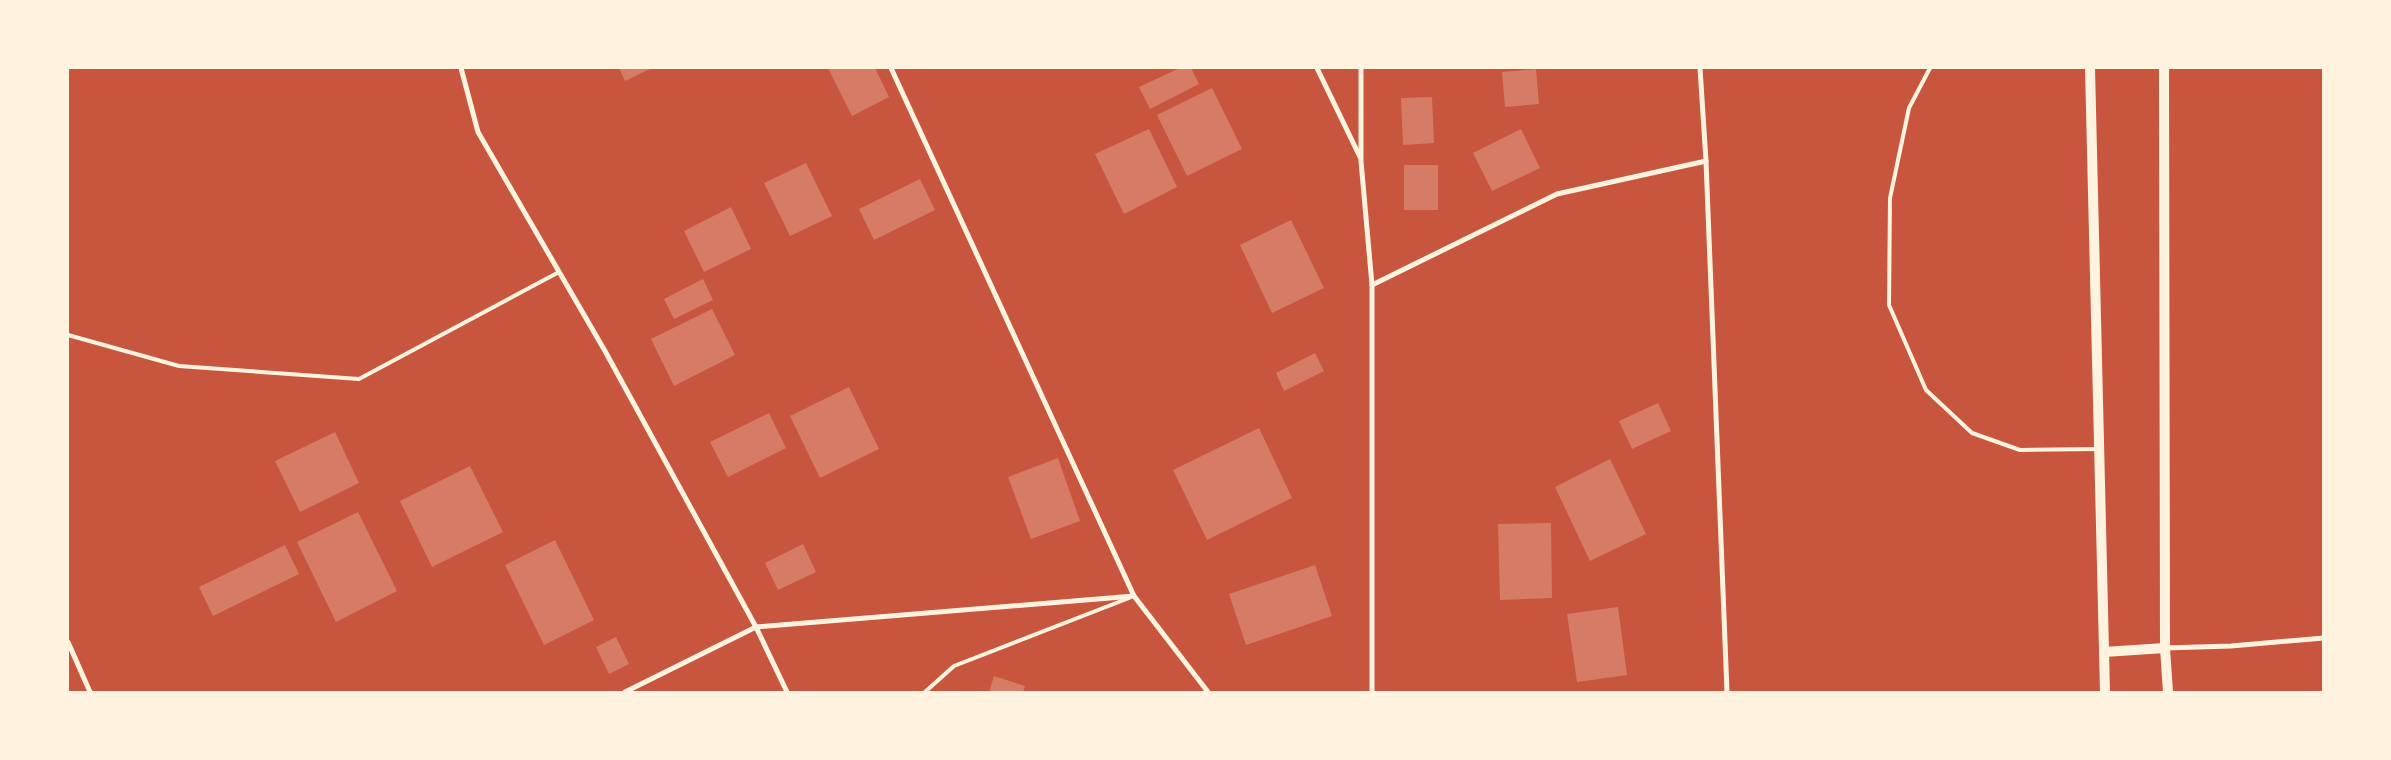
<svg xmlns="http://www.w3.org/2000/svg" width="2391" height="760" font-family="'Titillium Web',sans-serif">
  <rect width="100%" height="100%" fill="#c8553d"/>
  <g fill="#d67c66">
    <polygon points="619,68 652,68 625,81"/>
    <polygon points="828,68 875,68 889,97 852,116"/>
    <polygon points="1180,68 1191,68 1199,84 1150,109 1139,87"/>
    <polygon points="1536,69 1539,104 1505,107 1502,72"/>
    <polygon points="1212,88 1242,149 1187,176 1157,115"/>
    <polygon points="1432,97 1434,143 1403,145 1401,98"/>
    <polygon points="1149,129 1177,187 1124,214 1095,154"/>
    <polygon points="1521,129 1540,168 1492,191 1473,153"/>
    <polygon points="806,163 832,216 790,236 764,183"/>
    <rect x="1404" y="165" width="34" height="45"/>
    <polygon points="920,179 935,210 874,240 859,209"/>
    <polygon points="731,207 751,249 704,272 684,231"/>
    <polygon points="1291,220 1324,288 1272,313 1240,245"/>
    <polygon points="703,279 713,300 674,319 664,299"/>
    <polygon points="712,309 735,355 674,386 651,339"/>
    <polygon points="1315,353 1324,371 1284,391 1276,373"/>
    <polygon points="849,387 879,449 820,478 790,416"/>
    <polygon points="1658,403 1671,431 1632,449 1619,421"/>
    <polygon points="769,413 786,448 728,477 710,442"/>
    <polygon points="1259,428 1292,498 1207,540 1173,470"/>
    <polygon points="335,432 359,483 300,512 275,461"/>
    <polygon points="1058,458 1080,521 1031,539 1008,477"/>
    <polygon points="1610,459 1646,534 1590,561 1555,487"/>
    <polygon points="470,466 503,532 432,567 400,501"/>
    <polygon points="358,512 397,591 336,622 297,542"/>
    <polygon points="1551,523 1552,598 1500,600 1498,524"/>
    <polygon points="555,540 594,620 544,645 505,565"/>
    <polygon points="803,544 816,572 778,590 765,563"/>
    <polygon points="285,545 299,574 213,616 199,587"/>
    <polygon points="1315,565 1332,616 1246,645 1229,594"/>
    <polygon points="1618,607 1627,675 1577,682 1567,614"/>
    <polygon points="616,637 629,664 609,674 596,647"/>
    <polygon points="994,676 1025,686 1023,692 989,692"/>
  </g>
  <g fill="none" stroke-linecap="round" stroke-linejoin="round">
    <g stroke="#fff3e0" stroke-width="4">
      <polyline points="1930,68 1909,108 1890,198 1889,305 1926,390 1972,433 2020,450 2099,449"/>
      <polyline points="68,335 179,366 359,379 559,272"/>
      <polyline points="925,692 954,666 1129,598"/>
    </g>
    <g stroke="#fff3e0" stroke-width="5">
      <polyline points="461,68 478,132 605,351 756,627 787,692"/>
      <polyline points="891,68 1134,596 1208,692"/>
      <polyline points="1317,68 1360,157"/>
      <polyline points="1361,68 1361,161 1372,285 1372,692"/>
      <polyline points="1700,68 1706,161 1727,692"/>
      <polyline points="1372,285 1557,194 1706,161"/>
      <polyline points="68,642 90,692"/>
      <polyline points="2165,648 2231,646 2324,638"/>
      <polyline points="625,692 756,627 1134,596"/>
    </g>
    <g stroke="#fff3e0" stroke-width="10">
      <polyline points="2090,68 2105,692"/>
      <polyline points="2164,68 2165,648 2168,692"/>
      <polyline points="2104,652 2165,648"/>
    </g>
  </g>
  <rect width="2391" height="760" fill="none" stroke="#fff3e0" stroke-width="138"/>
</svg>
